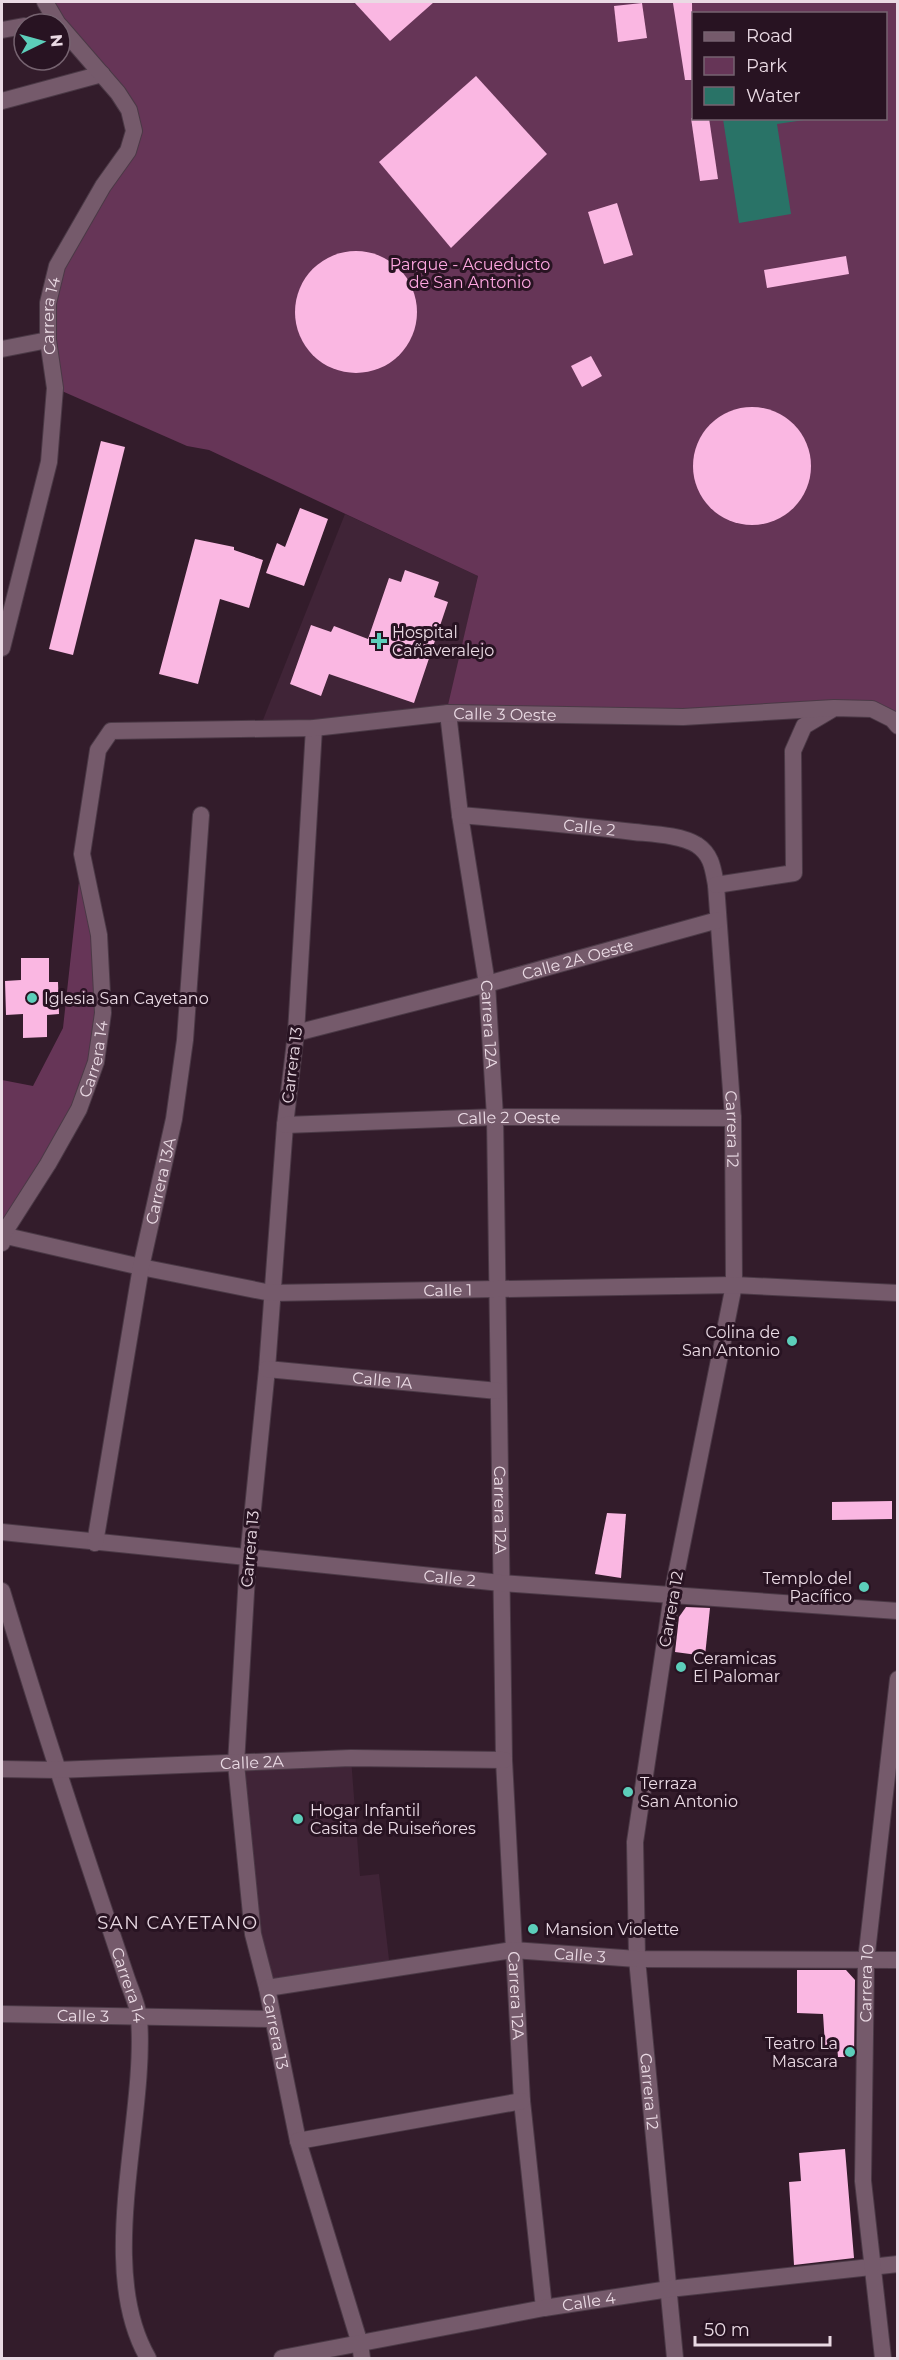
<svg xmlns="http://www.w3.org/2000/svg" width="899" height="2360" font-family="Montserrat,sans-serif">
  <rect width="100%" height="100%" fill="#331c2b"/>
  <g fill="#402437">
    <polygon points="345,514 478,576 449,705 259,730"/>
    <polygon points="351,1758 360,1876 379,1874 390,1968 267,1988 236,1764"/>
  </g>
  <g fill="#663557" fill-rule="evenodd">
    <path d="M45,2h852v724l-25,-17 -189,8 -235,-12 30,-129 -269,-126 -22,-4 -132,-58 -7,-48 9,-74 70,-115 2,-41zM694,14h192v104h-192z"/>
    <polygon points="82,854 99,935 96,1062 2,1235 2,1080 33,1086 63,1028"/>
  </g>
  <polygon fill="#297367" points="723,119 811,119 777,124 791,214 739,223"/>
  <g fill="#fab7e2">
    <polygon points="354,2 434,2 390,41"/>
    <polygon points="692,2 693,80 685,80 673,3"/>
    <polygon points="642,3 647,38 618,42 614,6"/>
    <polygon points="476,76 547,154 451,248 379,162"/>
    <polygon points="691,118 709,118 718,179 700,181"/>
    <polygon points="617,203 633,255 604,264 588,212"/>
    <circle cx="356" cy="312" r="61"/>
    <polygon points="846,256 849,274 767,288 764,270"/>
    <polygon points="591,356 602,376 582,387 571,366"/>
    <circle cx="752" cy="466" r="59"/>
    <polygon points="101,441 125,447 73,655 49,649"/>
    <polygon points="300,508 328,519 304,586 266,573 277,543 285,547"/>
    <polygon points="195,539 234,547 234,550 263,560 249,608 220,599 198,684 159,674"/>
    <polygon points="405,570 439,582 434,597 448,602 414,703 329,674 321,696 290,684 311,625 331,632 334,626 368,639 389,578 401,582"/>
    <polygon points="21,958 49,958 49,982 58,982 59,1014 47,1015 47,1037 23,1038 23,1014 6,1015 5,981 21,980"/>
    <polygon points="892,1501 892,1519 832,1520 832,1502"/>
    <polygon points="607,1513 626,1514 621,1578 595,1574"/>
    <polygon points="686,1607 710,1608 705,1656 675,1652 679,1617"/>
    <polygon points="797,1970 846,1970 855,1980 854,2057 838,2057 837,2046 825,2045 823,2014 797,2013"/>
    <polygon points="845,2149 854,2258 794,2265 789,2182 801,2181 799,2153"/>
  </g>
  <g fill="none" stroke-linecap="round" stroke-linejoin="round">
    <defs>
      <g id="street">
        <polyline points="45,2 58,24"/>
        <polyline points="2,30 24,26"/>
        <polyline points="2,101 102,74"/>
        <polyline points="2,349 48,340"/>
        <path id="s1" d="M2,648l47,-186 6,-74 -7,-48v-37l9,-37 46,-80 25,-35 6,-20 -5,-21 -11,-17 -58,-67"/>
        <path id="s2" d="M448,713l12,102 27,169 8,133 9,643 18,341 22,207"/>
        <path id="s3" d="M314,728l-18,305 -11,92 -18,244 -19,189 -12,206 17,170 14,54 31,153 62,203 2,14"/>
        <path id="s4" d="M460,815c58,5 116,10 174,17 19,2 47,3 63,13 15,10 16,24 19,40l17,233 1,167 -62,310 -37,247 2,117 38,399"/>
        <polyline points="716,885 794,873 793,751 804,726 831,710"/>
        <path id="s5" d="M296,1033l191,-49 231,-64"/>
        <path id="s6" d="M285,1125l210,-8 238,1"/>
        <path id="s7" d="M2,1235l139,32 130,26 463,-8 164,8"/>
        <path id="s8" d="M2,1243v-7l46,-72 31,-55 17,-47 7,-49 -4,-78 -17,-81 16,-104 13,-19 203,-3 134,-15 235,4 151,-9 38,1 20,10 6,7"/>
        <path id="s9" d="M267,1369l231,22"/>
        <path id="s10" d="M2,1532l499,51 397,28"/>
        <path id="s11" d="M95,1543l46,-276 33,-148 11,-79 16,-225"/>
        <path id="s12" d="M2,1591c30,100 62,199 95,298 10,30 20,60 30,90 4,12 11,26 12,39 8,101 -44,249 9,340"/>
        <path id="s13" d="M2,1769l55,1 294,-12 153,2"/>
        <path id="s14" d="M267,1988l246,-38 124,9 261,1"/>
        <path id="s15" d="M2,2014l271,5"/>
        <polyline points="298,2141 522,2101"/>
        <path id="s16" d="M282,2358l262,-50 125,-19 229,-25"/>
        <path id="s17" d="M883,2358l-20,-177 3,-220 32,-282"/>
      </g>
    </defs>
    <use href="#street" stroke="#4b3946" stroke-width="18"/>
    <use href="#street" stroke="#755a6b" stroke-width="16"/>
  </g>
  <g fill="#5cceba" stroke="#281322" stroke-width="2">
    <path d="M376 632h6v6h6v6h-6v6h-6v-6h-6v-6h6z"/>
    <circle cx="32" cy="998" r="6"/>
    <circle cx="792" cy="1341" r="6"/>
    <circle cx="864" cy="1587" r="6"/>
    <circle cx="681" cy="1667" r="6"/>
    <circle cx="628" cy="1792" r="6"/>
    <circle cx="298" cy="1819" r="6"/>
    <circle cx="533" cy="1929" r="6"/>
    <circle cx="850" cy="2052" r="6"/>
  </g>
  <g text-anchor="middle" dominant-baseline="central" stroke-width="6" stroke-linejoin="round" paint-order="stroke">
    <g font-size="16" fill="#fea7e1" stroke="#281322">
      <text x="470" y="264">Parque - Acueducto<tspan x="470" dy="18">de San Antonio</tspan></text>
    </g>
    <g font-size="16" fill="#eadae4" stroke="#281322">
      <text stroke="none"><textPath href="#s1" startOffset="339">Carrera 14</textPath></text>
      <text stroke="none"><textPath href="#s8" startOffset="939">Calle 3 Oeste</textPath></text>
      <text stroke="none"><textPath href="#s4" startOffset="130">Calle 2</textPath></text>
      <text stroke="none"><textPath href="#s5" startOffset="291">Calle 2A Oeste</textPath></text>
      <text stroke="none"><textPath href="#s2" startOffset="314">Carrera 12A</textPath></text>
      <text stroke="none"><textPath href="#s8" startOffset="208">Carrera 14</textPath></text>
      <text transform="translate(292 1065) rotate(-83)">Carrera 13</text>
      <text stroke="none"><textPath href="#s6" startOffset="224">Calle 2 Oeste</textPath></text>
      <text stroke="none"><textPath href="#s4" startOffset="530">Carrera 12</textPath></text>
      <text stroke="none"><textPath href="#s11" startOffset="368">Carrera 13A</textPath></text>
      <text stroke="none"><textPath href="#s7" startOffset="452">Calle 1</textPath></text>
      <text stroke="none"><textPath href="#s9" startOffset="116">Calle 1A</textPath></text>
      <text stroke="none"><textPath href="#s2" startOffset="800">Carrera 12A</textPath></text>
      <text transform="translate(250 1549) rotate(-85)">Carrera 13</text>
      <text stroke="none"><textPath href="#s10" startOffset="450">Calle 2</textPath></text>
      <text transform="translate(671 1609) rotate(-80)">Carrera 12</text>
      <text stroke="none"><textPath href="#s13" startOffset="250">Calle 2A</textPath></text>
      <text stroke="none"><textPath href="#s14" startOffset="316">Calle 3</textPath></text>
      <text stroke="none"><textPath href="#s17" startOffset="376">Carrera 10</textPath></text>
      <text stroke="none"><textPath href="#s12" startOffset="414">Carrera 14</textPath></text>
      <text stroke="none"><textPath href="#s2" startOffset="1286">Carrera 12A</textPath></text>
      <text stroke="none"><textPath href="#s15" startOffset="81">Calle 3</textPath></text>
      <text stroke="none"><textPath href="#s3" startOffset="1310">Carrera 13</textPath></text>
      <text stroke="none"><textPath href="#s4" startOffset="1502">Carrera 12</textPath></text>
      <text stroke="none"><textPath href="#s16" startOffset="312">Calle 4</textPath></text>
    </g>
    <g font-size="16" fill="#eadae4" stroke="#281322" text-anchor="start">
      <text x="392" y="632">Hospital<tspan x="392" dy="18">Cañaveralejo</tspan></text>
      <text x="44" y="998">Iglesia San Cayetano</text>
      <text x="780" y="1332" text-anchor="end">Colina de<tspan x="780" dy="18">San Antonio</tspan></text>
      <text x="852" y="1578" text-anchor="end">Templo del<tspan x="852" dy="18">Pacífico</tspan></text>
      <text x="693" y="1658">Ceramicas<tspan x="693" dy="18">El Palomar</tspan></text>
      <text x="640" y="1783">Terraza<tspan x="640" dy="18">San Antonio</tspan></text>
      <text x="310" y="1810">Hogar Infantil<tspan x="310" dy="18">Casita de Ruiseñores</tspan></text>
      <text x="545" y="1929">Mansion Violette</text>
      <text x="838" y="2043" text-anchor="end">Teatro La<tspan x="838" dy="18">Mascara</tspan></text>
    </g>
    <g font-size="18" letter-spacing="1.5" fill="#eadae4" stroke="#281322">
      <text x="178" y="1923">SAN CAYETANO</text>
    </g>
  </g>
  <rect width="899" height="2360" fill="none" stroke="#eadae4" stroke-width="6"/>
  <rect x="692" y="12" width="195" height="108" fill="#281322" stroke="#766370" stroke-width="1.5"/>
  <rect x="704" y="32" width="30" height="9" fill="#755a6b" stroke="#766370" stroke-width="1.5"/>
  <text x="746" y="42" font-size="18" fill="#eadae4">Road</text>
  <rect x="704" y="57" width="30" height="18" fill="#663557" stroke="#766370" stroke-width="1.5"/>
  <text x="746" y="72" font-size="18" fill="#eadae4">Park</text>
  <rect x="704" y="87" width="30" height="18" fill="#297367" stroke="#766370" stroke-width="1.5"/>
  <text x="746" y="102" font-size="18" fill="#eadae4">Water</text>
  <g transform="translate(42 42) rotate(85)"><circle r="28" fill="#281322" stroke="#766370" stroke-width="1.5"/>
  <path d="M0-4.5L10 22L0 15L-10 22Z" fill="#5cceba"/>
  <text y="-9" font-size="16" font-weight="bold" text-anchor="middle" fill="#eadae4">N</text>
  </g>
  <path d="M695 2336v9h135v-9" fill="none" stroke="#eadae4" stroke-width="3"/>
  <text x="704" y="2336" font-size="18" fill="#eadae4" stroke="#281322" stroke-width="4.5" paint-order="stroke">50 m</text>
</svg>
